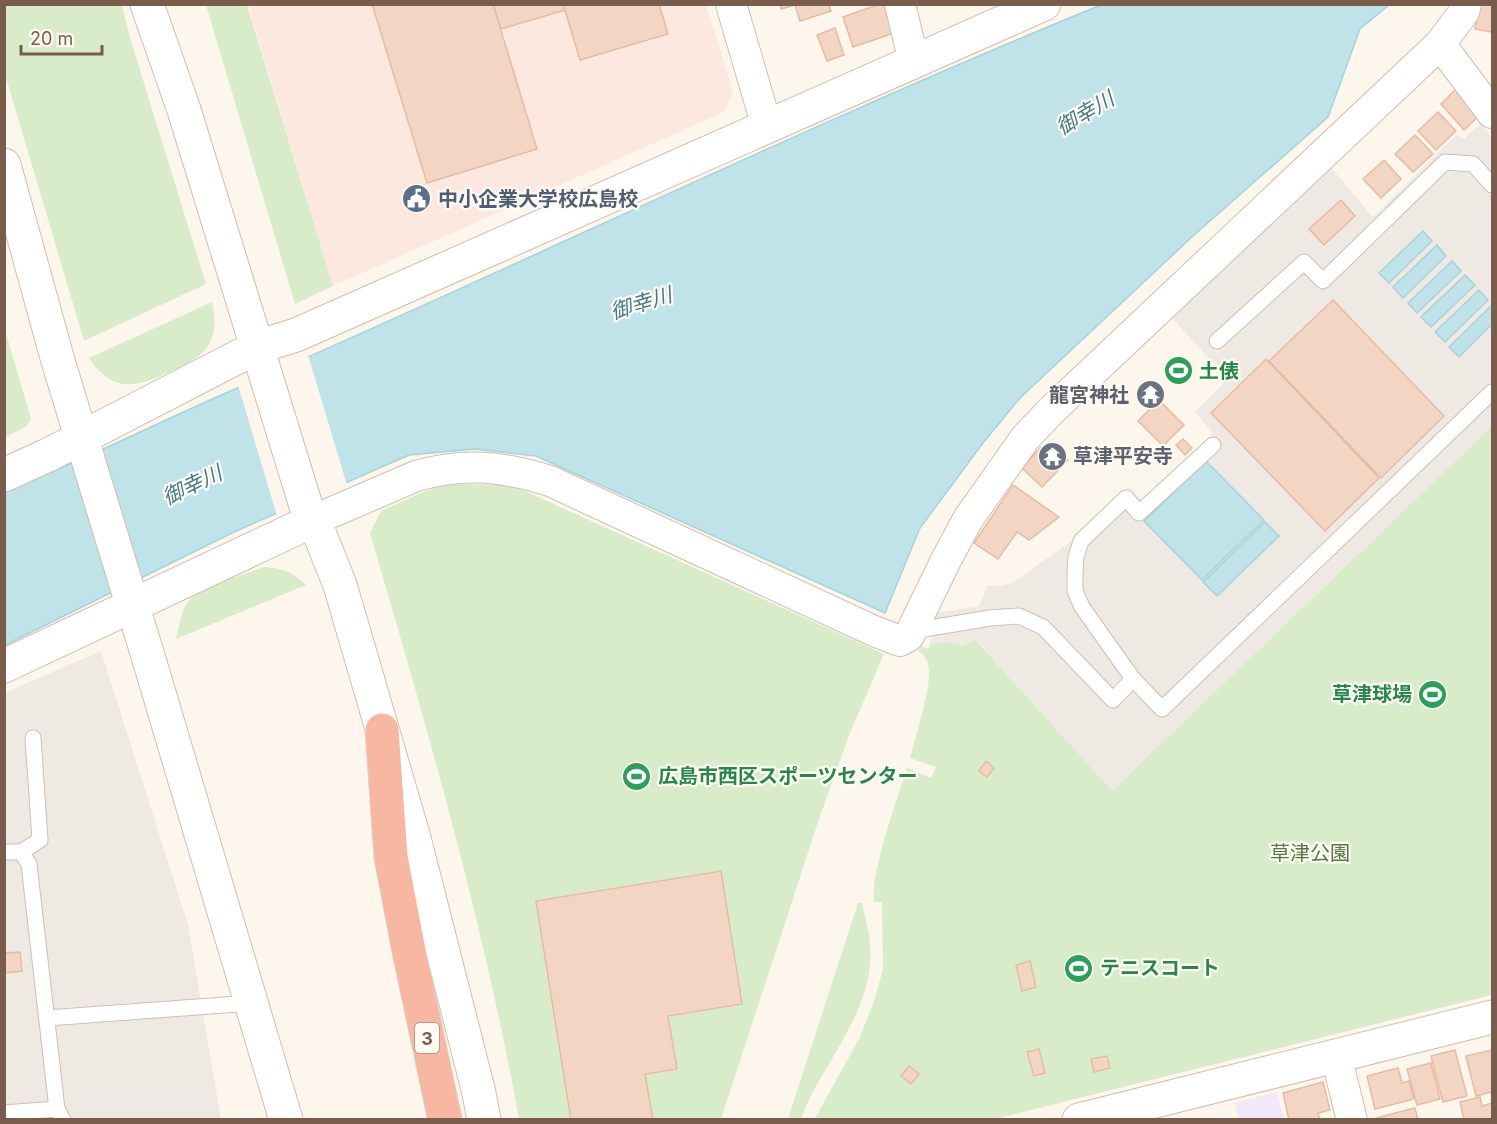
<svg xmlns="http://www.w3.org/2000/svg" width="1497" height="1124" font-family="Inter,'Noto Sans JP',sans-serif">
  <rect width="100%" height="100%" fill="#fdf6ec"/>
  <polygon fill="#fde8e0" points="248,5 706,5 733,91 724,112 333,286"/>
  <g fill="#efe9e4">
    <polygon points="1481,123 1492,138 1492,426 1112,792 977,640 962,646 948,642 930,644 936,613 979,606 988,585 1002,586 1012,583 1073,540 1129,487 1143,501 1213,433 1195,412 1228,379 1172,318 1330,166 1373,217 1457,134 1464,139"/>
    <polygon points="101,651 188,925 221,1119 5,1119 4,693"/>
  </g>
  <polygon fill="#f3e8fa" points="1277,1092 1284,1119 1239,1119 1235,1103"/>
  <g fill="#d8ecc9">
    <polygon points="4,5 122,5 130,38 206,284 84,341 5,74"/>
    <polygon points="206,5 247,5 333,286 295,304"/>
    <path d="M212,302c9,41 -7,54 -42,70 -34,15 -57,22 -81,-14z"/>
    <polygon points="5,330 31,419 26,427 5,437"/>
    <path d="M1492,426v569l-497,124 -181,1 46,-83 14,-36 9,-32 -1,-67h-8c-4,-30 23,-101 33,-134l24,10 5,-11 -26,-9c5,-19 21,-71 19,-88 -1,-9 -3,-14 -11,-19l3,-5 7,3 2,-5 18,-2 14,4 14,-6 136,151z"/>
    <path d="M461,484l43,1 21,6 359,163 -34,79 -31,86 -98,300h-202c-36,-198 -92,-392 -149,-586l11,-22 42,-19 19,-6z"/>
    <path d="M264,567c18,1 29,5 42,18l-130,54c3,-13 5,-30 14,-40 13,-13 56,-25 74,-32z"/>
    <path d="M858,903h4c3,14 7,28 8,41 6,67 -48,117 -69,175h-13z"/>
  </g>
  <g fill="#bfe3e8" stroke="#a5d3da" stroke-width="1.5">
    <path d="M1101,5h288l-29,24 -32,88 -135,119 -173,162 -37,45 -63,85 -35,85 -349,-157 -61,-7 -66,6 -175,77 -229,113v-154c81,-31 157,-71 237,-105 287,-125 569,-263 859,-381z"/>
    <polygon points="1423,231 1432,241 1389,283 1379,273"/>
    <polygon points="1437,245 1446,256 1403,298 1393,287"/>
    <polygon points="1452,261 1461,271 1417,313 1408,303"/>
    <polygon points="1465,275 1475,285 1431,327 1421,317"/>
    <polygon points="1479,290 1488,300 1445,342 1435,332"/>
    <polygon points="1492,305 1492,324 1459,357 1449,347"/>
    <polygon points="1206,461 1264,520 1202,580 1144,521"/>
    <polygon points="1265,522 1279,536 1217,596 1203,582"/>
  </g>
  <polygon fill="#fdf6ec" points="308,355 347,485 277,516 238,385"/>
  <g fill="#f3d5c3" stroke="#e6bba3" stroke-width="1.5">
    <polygon points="372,4 493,4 537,149 427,183"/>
    <polygon points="493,4 563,4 565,10 501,29"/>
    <polygon points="563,4 659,4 668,34 580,60"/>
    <polygon points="780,4 829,4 831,11 800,21 795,5 781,9"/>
    <polygon points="880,4 884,4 894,33 853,47 843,17"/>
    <polygon points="1480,4 1492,4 1492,32 1475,29"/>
    <polygon points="835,28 844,55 827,61 817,35"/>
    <polygon points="1456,89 1480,115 1464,130 1441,104"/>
    <polygon points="1438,112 1456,131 1436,150 1418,131"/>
    <polygon points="1415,135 1433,154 1413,172 1395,154"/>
    <polygon points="1384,160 1401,179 1381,198 1363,179"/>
    <polygon points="1341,200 1355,216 1324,245 1309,229"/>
    <polygon points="1333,300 1444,416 1381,478 1269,361"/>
    <polygon points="1266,359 1379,478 1325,531 1211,413"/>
    <polygon points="1159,400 1184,425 1163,446 1138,421"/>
    <polygon points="1183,439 1192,448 1185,455 1176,445"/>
    <polygon points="1041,447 1049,455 1056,448 1068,460 1042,487 1022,468"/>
    <polygon points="1013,485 1059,517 1029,540 1017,532 998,559 974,543"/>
    <polygon points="986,761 994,768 987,777 979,771"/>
    <polygon points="721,871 742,1004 668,1016 677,1069 645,1074 653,1120 571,1120 536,901"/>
    <polygon points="20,952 22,971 4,973 4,953"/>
    <polygon points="1030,961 1036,987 1022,991 1016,965"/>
    <polygon points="1039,1049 1045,1073 1034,1076 1027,1052"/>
    <polygon points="1455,1050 1467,1096 1443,1102 1431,1056"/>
    <polygon points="1492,1050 1492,1092 1476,1096 1466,1056"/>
    <polygon points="1107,1056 1110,1068 1094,1072 1091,1059"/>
    <polygon points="1431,1063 1440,1099 1417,1105 1407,1069"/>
    <polygon points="909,1066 919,1074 911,1084 901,1076"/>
    <polygon points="1398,1068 1402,1083 1409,1081 1414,1099 1375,1109 1367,1076"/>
    <polygon points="1323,1082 1330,1110 1318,1113 1320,1120 1289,1120 1283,1093"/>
    <polygon points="1480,1097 1482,1106 1492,1103 1492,1120 1464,1120 1460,1102"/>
    <polygon points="1415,1108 1418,1120 1377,1120 1376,1118"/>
  </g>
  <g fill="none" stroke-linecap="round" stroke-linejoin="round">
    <defs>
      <g id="service">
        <polyline points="1217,341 1304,262 1323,281 1445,162 1473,164 1492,185"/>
        <polyline points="912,631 990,618 1019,616 1043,627 1113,700 1133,679 1162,709 1492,392"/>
        <polyline points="1133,679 1082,607 1075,591 1075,574 1076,557 1081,541 1126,498 1139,513 1213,445"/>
        <polyline points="4,852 21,852 29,864 57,1109 63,1120"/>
        <polyline points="21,852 40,840 33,738"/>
        <polyline points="47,1018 252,1003"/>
        <polyline points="4,1113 57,1109"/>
      </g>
      <g id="minor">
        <polyline points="731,4 767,127"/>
        <polyline points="900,4 914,62"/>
        <polyline points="1440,44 1492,113"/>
        <path d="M314,520l102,-44c48,-14 86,-10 134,5l324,150 26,10 9,-5 37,-76 22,-41 58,-82 28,-29 386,-364 24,-32 2,-8"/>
        <polyline points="1336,1056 1352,1120"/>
      </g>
      <g id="tertiary">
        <polyline points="147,4 184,110 306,506 314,520 340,585 414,838 479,1093 484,1120"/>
        <polyline points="4,165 58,361 148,656 286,1120"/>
        <polyline points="4,475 48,455 257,347 296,335 1044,4"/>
        <polyline points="4,666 314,520"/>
        <polyline points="1079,1120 1492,1017"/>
      </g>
      <polyline id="motorway" points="382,730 391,857 410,956 445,1120"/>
    </defs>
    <use href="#service" stroke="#d1beb0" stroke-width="17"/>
    <use href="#minor" stroke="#d1beb0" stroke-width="32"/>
    <use href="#tertiary" stroke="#d1beb0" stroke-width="35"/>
    <use href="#motorway" stroke="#dad1cd" stroke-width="35"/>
    <use href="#service" stroke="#fff" stroke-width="15"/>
    <use href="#minor" stroke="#fff" stroke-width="30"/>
    <use href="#tertiary" stroke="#fff" stroke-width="33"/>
    <use href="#motorway" stroke="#f7b7a3" stroke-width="33"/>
  </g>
  <defs>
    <symbol id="civic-disc" viewBox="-11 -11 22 22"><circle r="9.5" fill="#5c6f8a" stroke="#fffaf3"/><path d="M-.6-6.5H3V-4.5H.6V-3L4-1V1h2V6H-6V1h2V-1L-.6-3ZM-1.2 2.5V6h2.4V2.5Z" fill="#fff"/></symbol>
    <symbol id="stadium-disc" viewBox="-11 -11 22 22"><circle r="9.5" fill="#2e9e5b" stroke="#fffaf3"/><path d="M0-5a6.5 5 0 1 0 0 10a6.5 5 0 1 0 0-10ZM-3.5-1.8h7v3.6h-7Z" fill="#fff"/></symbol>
    <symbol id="temple-disc" viewBox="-11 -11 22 22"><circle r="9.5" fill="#6b7280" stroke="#fffaf3"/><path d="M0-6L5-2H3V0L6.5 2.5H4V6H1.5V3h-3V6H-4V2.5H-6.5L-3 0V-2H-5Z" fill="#fff"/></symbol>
  </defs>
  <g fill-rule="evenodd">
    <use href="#civic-disc" x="400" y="182" width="33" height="33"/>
    <use href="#stadium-disc" x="1162" y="354" width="33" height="33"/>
    <use href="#temple-disc" x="1134" y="378" width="33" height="33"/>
    <use href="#temple-disc" x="1036" y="440" width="33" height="33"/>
    <use href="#stadium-disc" x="1416" y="678" width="33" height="33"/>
    <use href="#stadium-disc" x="620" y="760" width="33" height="33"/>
    <use href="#stadium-disc" x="1062" y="952" width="33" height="33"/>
  </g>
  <g text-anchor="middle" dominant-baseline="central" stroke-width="4.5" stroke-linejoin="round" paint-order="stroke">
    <rect fill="#fffaf3" stroke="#a28b7f" stroke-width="1.5" x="415" y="1023" width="24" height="30" rx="4.5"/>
    <g font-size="18" font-weight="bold" fill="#7a5c4d">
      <text x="427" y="1038">3</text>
    </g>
    <g font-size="20" font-weight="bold" fill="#4e5e75" stroke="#fffaf3" text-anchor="start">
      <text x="438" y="199">中小企業大学校広島校</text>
    </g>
    <g font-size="20" font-weight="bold" fill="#27864d" stroke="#fffaf3" text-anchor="start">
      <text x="1199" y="371">土俵</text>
      <text x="1412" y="694" text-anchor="end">草津球場</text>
      <text x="658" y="776">広島市西区スポーツセンター</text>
      <text x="1100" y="968">テニスコート</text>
    </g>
    <g font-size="20" font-weight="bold" fill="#5b616d" stroke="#fffaf3" text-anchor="end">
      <text x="1129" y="395">龍宮神社</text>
      <text x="1073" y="456" text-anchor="start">草津平安寺</text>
    </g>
    <g font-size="20" fill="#537a41" stroke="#fffaf3">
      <text x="1310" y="853">草津公園</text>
    </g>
    <g font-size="21" font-style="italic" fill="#437c86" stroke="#fffaf3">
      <text transform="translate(1085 113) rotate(-31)">御幸川</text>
      <text transform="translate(641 303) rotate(-17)">御幸川</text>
      <text transform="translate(192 485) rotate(-26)">御幸川</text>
    </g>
  </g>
  <rect width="1497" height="1124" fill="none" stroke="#7a5c4d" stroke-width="12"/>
  <path d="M21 45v9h81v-9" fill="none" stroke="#7a5c4d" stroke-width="3"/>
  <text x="30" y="45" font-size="18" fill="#7a5c4d" stroke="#fffaf3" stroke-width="4.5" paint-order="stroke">20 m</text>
</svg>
